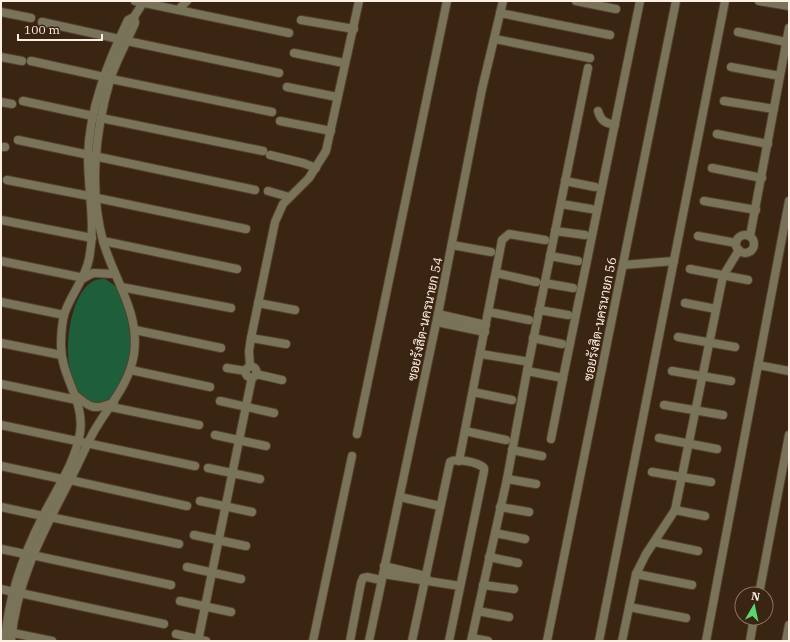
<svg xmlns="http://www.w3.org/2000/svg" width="790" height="642" font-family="'IBM Plex Serif',Sarabun,serif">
  <rect width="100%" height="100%" fill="#3a2412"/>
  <path fill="#1e5e3b" d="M105,279c3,2 7,4 10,7 10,10 17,50 16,64 -1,16 -13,54 -33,53 -43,0 -36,-112 -2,-123 2,-1 6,-1 9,-1z"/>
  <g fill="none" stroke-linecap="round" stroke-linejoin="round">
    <defs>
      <g id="minor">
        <polyline points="135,1 289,33"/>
        <polyline points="576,1 616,9"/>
        <polyline points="759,1 789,6"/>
        <polyline points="178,10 187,1"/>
        <polyline points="1,12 31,18"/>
        <polyline points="500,13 610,35"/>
        <polyline points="301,20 354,29"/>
        <polyline points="42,22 119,39"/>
        <polyline points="738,32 786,42"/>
        <polyline points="495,39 590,58"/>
        <polyline points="127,41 279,73"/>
        <polyline points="294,53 344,63"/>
        <polyline points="1,57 22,61"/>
        <polyline points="31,61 104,77"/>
        <polyline points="731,67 780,76"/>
        <polyline points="111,79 272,112"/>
        <polyline points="287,87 337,97"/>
        <polyline points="23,101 93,116"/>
        <polyline points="724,101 774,109"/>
        <polyline points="1,102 12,104"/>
        <path d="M598,111c3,10 7,12 17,14"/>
        <polyline points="101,118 263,151"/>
        <polyline points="280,121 331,131"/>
        <polyline points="717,134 768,144"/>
        <polyline points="18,140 255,190"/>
        <polyline points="1,147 5,147"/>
        <polyline points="270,155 303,163 316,168"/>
        <polyline points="712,168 762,178"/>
        <polyline points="7,180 89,196"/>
        <polyline points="565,181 595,187"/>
        <polyline points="268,191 289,197"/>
        <polyline points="97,198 246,229"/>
        <polyline points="704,201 756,210"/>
        <polyline points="561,204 591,209"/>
        <polyline points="1,220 92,238"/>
        <polyline points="555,231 585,235"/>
        <circle cx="745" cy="244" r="9"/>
        <polyline points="698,236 736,243"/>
        <polyline points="750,236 789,28"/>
        <polyline points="103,241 237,269"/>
        <polyline points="452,245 491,252"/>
        <polyline points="550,256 578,261"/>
        <polyline points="1,261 84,278 93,273 114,274"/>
        <polyline points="623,265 674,261"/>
        <polyline points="690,269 748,280"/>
        <polyline points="496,273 536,282"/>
        <polyline points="544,283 573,288"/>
        <polyline points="121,287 231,308"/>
        <polyline points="1,302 64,315"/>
        <polyline points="258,303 295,310"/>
        <polyline points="685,303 716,309"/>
        <polyline points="539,310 568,315"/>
        <polyline points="489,312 529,320"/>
        <polyline points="438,314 486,325"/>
        <polyline points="437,322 485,332"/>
        <polyline points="135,330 221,348"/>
        <polyline points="678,337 735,347"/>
        <polyline points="251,338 286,344"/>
        <polyline points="533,338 562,344"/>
        <polyline points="1,343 61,355"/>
        <polyline points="481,354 524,361"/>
        <polyline points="758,365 789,371"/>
        <polyline points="250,366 249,351 251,338 275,222 283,204 309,178 326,151 359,1"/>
        <circle cx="251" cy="372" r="5.5"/>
        <polyline points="227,368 246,371"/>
        <polyline points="131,370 210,387"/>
        <polyline points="527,371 588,68"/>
        <polyline points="672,371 731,381"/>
        <polyline points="256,374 282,380"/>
        <polyline points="1,384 77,400"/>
        <polyline points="473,392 512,400"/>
        <path d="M75,395c15,13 20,16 39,7"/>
        <polyline points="220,401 274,413"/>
        <polyline points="664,405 723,415"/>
        <polyline points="111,407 199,425"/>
        <polyline points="1,425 195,466"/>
        <polyline points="465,431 506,440"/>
        <polyline points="357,434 447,1"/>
        <polyline points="215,435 266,446"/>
        <polyline points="659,438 717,449"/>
        <polyline points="551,439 563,378"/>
        <polyline points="512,450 542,456"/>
        <polyline points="459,461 502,240 509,234 545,240"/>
        <polyline points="1,466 62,479"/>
        <polyline points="208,468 260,479"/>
        <polyline points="652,472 711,482"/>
        <polyline points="507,479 536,484"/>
        <polyline points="70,480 187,506"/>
        <polyline points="400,497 440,506"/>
        <polyline points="200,501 252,512"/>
        <polyline points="1,507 43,516"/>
        <polyline points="500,507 529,512"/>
        <polyline points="675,510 705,516"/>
        <polyline points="50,517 179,544"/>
        <polyline points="495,533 525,539"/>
        <polyline points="194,535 246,546"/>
        <polyline points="655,542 698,551"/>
        <polyline points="1,549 25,554"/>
        <polyline points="32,555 171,585"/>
        <polyline points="489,557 518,563"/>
        <polyline points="384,566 426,576 427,579"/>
        <polyline points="187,567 241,579"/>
        <polyline points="383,574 460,586"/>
        <polyline points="636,574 692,585"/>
        <polyline points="483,585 514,589"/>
        <polyline points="1,589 13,592"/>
        <polyline points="20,593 164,624"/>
        <polyline points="759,594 789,435"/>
        <polyline points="180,601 231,612"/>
        <polyline points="629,607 686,618"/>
        <polyline points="478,611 509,617"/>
        <polyline points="8,632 52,641"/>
        <polyline points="176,634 206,641"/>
        <polyline points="472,638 488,641"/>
        <path d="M5,641c3,-44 18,-86 38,-125 13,-26 32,-53 37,-83 5,-33 -19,-55 -19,-88 0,-10 1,-21 3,-30 6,-20 21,-35 25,-56 7,-34 -1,-68 -1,-102 1,-48 20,-95 40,-137l6,-3 10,-16"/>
        <path d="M11,641c6,-62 31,-107 59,-161 8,-15 15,-32 23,-47 15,-27 36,-47 41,-79 6,-42 -20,-74 -31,-113 -14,-51 -8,-110 7,-161 6,-19 17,-38 25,-57l-1,-6"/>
        <polyline points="198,641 252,377"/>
        <polyline points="313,641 352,456"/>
        <polyline points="350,641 361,583 363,578 367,577 381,580"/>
        <polyline points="369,641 438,314 482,89 503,1"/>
        <path d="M412,641l38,-179c7,-4 28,0 34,6v3l-35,170"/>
        <polyline points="471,641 507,479 527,371 563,378 640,1"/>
        <polyline points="547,641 676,1"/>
        <polyline points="599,641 725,1"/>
        <polyline points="622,641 636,574 646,554 675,510 723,276 739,250"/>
        <polyline points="706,641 789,201"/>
        <polyline points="750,641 754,618"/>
        <polyline points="786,641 789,625"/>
      </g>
    </defs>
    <use href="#minor" stroke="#55402f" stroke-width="10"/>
    <use href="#minor" stroke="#797459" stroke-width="8"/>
  </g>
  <g text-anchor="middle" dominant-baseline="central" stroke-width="4" stroke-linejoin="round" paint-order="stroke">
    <g font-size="13" fill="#feefe3" stroke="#3a2412">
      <text transform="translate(425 319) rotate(-78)">ซอยรังสิต-นครนายก 54</text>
      <text transform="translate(600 319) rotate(-79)">ซอยรังสิต-นครนายก 56</text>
    </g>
  </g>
  <rect width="790" height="642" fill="none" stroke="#feefe3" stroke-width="4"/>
  <g transform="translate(754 606) rotate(9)"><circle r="19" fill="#3a2412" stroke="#887566"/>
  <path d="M0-3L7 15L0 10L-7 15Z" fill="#5ad56f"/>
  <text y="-6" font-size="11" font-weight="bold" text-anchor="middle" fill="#feefe3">N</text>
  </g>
  <path d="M18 34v6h84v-6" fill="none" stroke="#feefe3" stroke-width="2"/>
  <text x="24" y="34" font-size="12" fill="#feefe3" stroke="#3a2412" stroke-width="3" paint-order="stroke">100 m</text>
</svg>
